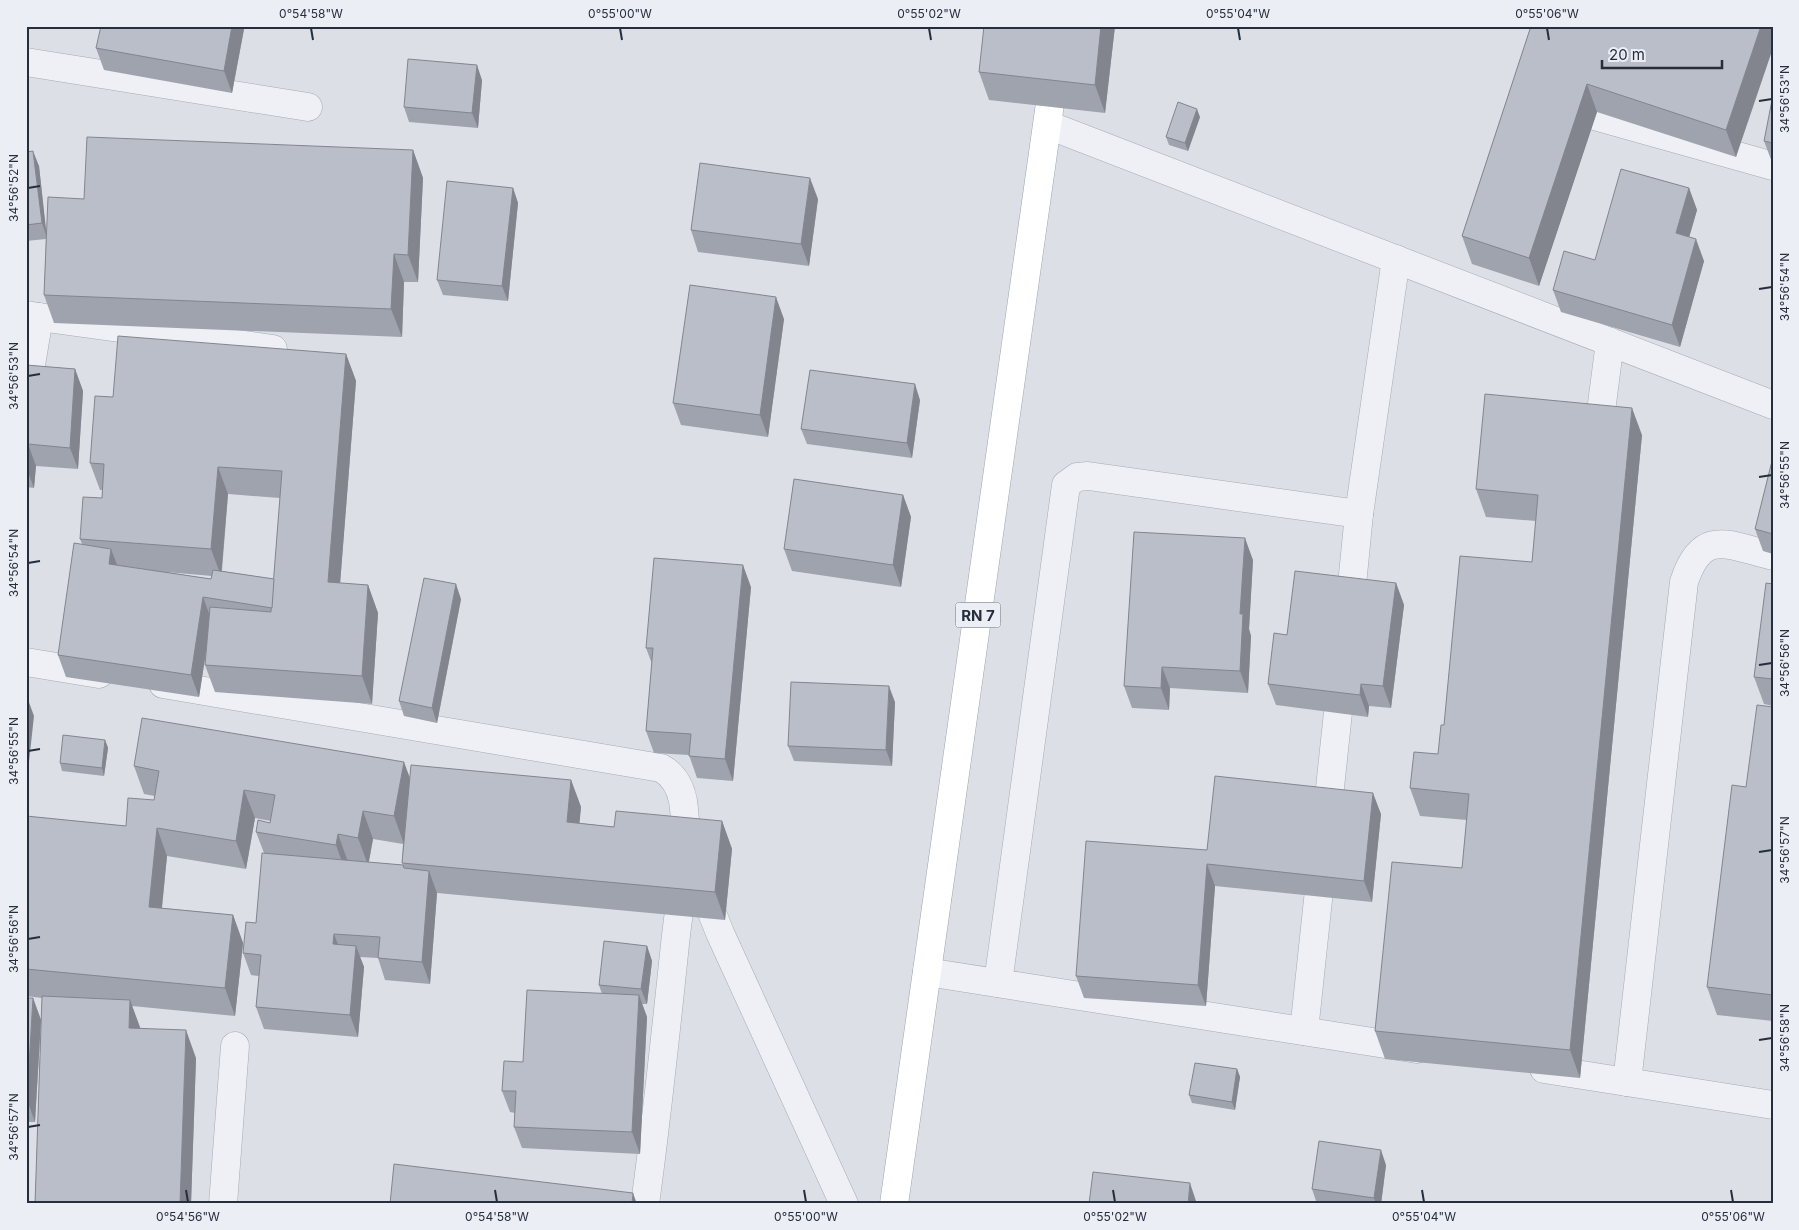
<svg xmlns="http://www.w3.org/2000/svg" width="1799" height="1230" font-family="Inter,sans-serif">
  <rect width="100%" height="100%" fill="#dce0e6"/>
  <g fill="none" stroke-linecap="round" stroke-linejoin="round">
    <defs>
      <g id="street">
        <polyline points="26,62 308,107"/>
        <polyline points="1560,121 1563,118 1584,113 1773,166"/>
        <polyline points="1048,125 1773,405"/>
        <polyline points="26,315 39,317 26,395"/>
        <polyline points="39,317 273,349"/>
        <polyline points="1597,442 1610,342"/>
        <polyline points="1349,615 1359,514 1396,259"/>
        <polyline points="26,662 99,674"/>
        <path d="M163,684l498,84c13,7 19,18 22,33 7,47 -3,97 -8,143 -9,87 -18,173 -30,260"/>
        <polyline points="701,885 720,933 844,1204"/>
        <polyline points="927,972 1417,1049"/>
        <polyline points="998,983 1066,485 1077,477 1088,476 1359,514"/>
        <polyline points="1304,1031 1342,675"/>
        <polyline points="1544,1069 1773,1105"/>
        <path d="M1627,1082l57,-500c18,-55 44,-37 89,-26"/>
        <polyline points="223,1204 235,1046"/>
      </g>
      <polyline id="primary" points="894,1204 1061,26"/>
    </defs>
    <use href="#street" stroke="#a5aab3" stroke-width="29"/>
    <use href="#primary" stroke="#9ba3b2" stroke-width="29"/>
    <use href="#street" stroke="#eef0f5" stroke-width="28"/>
    <use href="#primary" stroke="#fff" stroke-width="28"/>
  </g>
  <g fill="#9fa3ad" fill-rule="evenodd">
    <polygon points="1115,26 1105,113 989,100 979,72"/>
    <polygon points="1531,26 1773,26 1736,157 1597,112 1539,286 1472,264 1462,236"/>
    <polygon points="244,29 232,93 104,70 96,48"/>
    <polygon points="482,80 478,128 409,122 404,107"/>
    <polygon points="1773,95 1773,165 1764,141"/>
    <polygon points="1200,117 1188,151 1169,145 1166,137"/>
    <polygon points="413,150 423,178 418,282 404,282 402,337 54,323 44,295 46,239 26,241 26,152 39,166 46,233 84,199"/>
    <polygon points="513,188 518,203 508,301 443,295 437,280"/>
    <polygon points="1689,188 1697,210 1689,237 1704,261 1680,347 1561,312 1553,290 1595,260"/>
    <polygon points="818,199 809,266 698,252 691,230"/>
    <polygon points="784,319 768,437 681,425 673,403"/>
    <path d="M346,354l10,27 -16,202 28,2 10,28 -6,91 -157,-12 -10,-27 2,-19 -8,51 -133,-20 -8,-22 24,-111 -2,-5 22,-41 1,-8h-3l-10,-27 23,-66zM228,494l52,4 -6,81 -52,-8zM166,572l46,4 -1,3z"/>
    <polygon points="26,365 75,369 83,391 78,469 36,466 34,488 26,487"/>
    <polygon points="920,400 912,458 807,444 801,429"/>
    <polygon points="1642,435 1580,1078 1385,1059 1375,1031 1462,868 1467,820 1420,816 1410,788 1438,754 1444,725 1532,562 1536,521 1486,517 1476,489"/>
    <polygon points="1773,457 1773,554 1763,551 1755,529"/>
    <polygon points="903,495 911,517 901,587 792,571 784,549"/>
    <polygon points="1253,560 1249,629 1251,636 1248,693 1170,688 1169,710 1132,708 1124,686"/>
    <polygon points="1396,583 1404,605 1391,708 1369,706 1368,717 1276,705 1268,684 1287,635"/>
    <polygon points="1773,584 1773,706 1764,704 1754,677"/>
    <polygon points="751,587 733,781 697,778 689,755 654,753 646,731 652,664 646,648"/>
    <polygon points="461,599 437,723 404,716 399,701"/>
    <polygon points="895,702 892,766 794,761 788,746"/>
    <polygon points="1773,707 1773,1021 1717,1015 1707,987 1746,787"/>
    <polygon points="105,740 108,748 104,776 62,771 60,763"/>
    <path d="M134,766l276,12 161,2 10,27 -2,16 35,4 108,-6 10,28 -7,71 -288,-27 -7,91 -45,-4 -7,-22 -18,-1 4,10 -6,70 -94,-8 -8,-22 3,-31 -8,-1 -8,-22 13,-30 8,-70 -8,-21 14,-9 1,-2 -16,-3 -9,51 -79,-13 -5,52 71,7 10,28 -8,73 -103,-10 8,23 56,29 -5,146h-156l7,-206 -16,-2v-180l100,10 28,-26 1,-4 -11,-2zM373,839l30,5 -1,19 1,2 -34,-3z"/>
    <polygon points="1381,814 1372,902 1215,886 1206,1006 1084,998 1076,976 1207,850"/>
    <polygon points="647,946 652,961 647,1004 642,1004 647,1017 640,1154 522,1148 514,1127 515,1113 510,1112 502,1091 523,1062 602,994 599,985"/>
    <polygon points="26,998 33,998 41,1020 35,1122 26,1122"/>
    <polygon points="1237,1069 1240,1077 1235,1110 1192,1103 1189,1095"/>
    <polygon points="1386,1165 1381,1204 1317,1204 1312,1189"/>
  </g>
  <g fill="#82858d">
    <polygon points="232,26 243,26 244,29 232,93 224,71"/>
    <polygon points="1101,26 1115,26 1105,113 1095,85"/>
    <polygon points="1761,26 1773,26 1773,48 1736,157 1726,130"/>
    <polygon points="477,65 482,80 478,128 472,113"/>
    <polygon points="1587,84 1597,112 1539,286 1529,258"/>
    <polygon points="1197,109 1200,117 1188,151 1185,143"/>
    <polygon points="413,150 423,178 418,282 408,255"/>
    <polygon points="33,151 39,166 47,238 42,223"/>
    <polygon points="810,178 818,199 809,266 801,244"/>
    <polygon points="513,188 518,203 508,301 502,286"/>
    <polygon points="1689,188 1697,210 1684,255 1676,233"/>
    <polygon points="1696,239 1704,261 1680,347 1672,325"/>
    <polygon points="394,254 404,282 402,337 391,309"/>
    <polygon points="776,297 784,319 768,437 760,415"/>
    <polygon points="346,354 356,381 338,610 328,582"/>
    <polygon points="75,369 83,391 78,469 70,448"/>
    <polygon points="915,384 920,400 912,458 907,443"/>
    <polygon points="1632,408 1642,435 1580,1078 1570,1050"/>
    <polygon points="28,444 36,466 34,488 26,467"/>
    <polygon points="218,467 228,494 221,576 211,549"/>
    <polygon points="903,495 911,517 901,587 893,565"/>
    <polygon points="1245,538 1253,560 1249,629 1251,636 1248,693 1240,671 1240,614"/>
    <polygon points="111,549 119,570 109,564"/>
    <polygon points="743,565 751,587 733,781 725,759"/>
    <polygon points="1396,583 1404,605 1391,708 1383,686"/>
    <polygon points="456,584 461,599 437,723 432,708"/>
    <polygon points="368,585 378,613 372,704 362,676"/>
    <polygon points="203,597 211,619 199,697 191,675"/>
    <polygon points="1162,667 1170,688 1169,710 1161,688"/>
    <polygon points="1361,684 1369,706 1368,717 1360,695"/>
    <polygon points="889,686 895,702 892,766 886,750"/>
    <polygon points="26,694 34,716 27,780 26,779"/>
    <polygon points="105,740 108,748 104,776 102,768"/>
    <polygon points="404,762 414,789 404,844 394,816"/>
    <polygon points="571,780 581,807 577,850 567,822"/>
    <polygon points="244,790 255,818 246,869 236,841"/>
    <polygon points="1373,793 1381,814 1372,902 1364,881"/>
    <polygon points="363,811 373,839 368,865 358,838"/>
    <polygon points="722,821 732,849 725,920 715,892"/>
    <polygon points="157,828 167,856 159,935 149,907"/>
    <polygon points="338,834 348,862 346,873 336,845"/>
    <polygon points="1207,864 1215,886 1206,1006 1198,985"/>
    <polygon points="429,871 437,893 430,984 422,962"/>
    <polygon points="233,915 243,943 235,1016 225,988"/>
    <polygon points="334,934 342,955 333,944"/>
    <polygon points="356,946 364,967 358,1037 350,1015"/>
    <polygon points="647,946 652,961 647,1004 641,989"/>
    <polygon points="639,995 647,1017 640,1154 632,1132"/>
    <polygon points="33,998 41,1020 35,1122 27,1100"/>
    <polygon points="130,1000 140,1027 139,1056 129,1028"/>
    <polygon points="186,1030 196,1058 191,1204 180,1204"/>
    <polygon points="1237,1069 1240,1077 1235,1110 1232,1102"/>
    <polygon points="1381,1150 1386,1165 1381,1204 1376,1204 1374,1198"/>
    <polygon points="1190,1183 1197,1204 1188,1204"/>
    <polygon points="633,1193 637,1204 632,1204"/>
  </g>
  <g fill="#b9bec9" stroke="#82858d">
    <polygon points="101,26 232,26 224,71 96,48"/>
    <polygon points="984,26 1101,26 1095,85 979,72"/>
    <polygon points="1531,26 1761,26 1726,130 1587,84 1529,258 1462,236"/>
    <polygon points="408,59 477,65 472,113 404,107"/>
    <polygon points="1773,95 1773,143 1764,141"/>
    <polygon points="1178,102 1197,109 1185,143 1166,137"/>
    <polygon points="87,137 413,150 408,255 394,254 391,309 44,295 48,197 84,199"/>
    <polygon points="33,151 42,223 26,225 26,152"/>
    <polygon points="700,163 810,178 801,244 691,230"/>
    <polygon points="1621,169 1689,188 1676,233 1696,239 1672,325 1553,290 1564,251 1595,260"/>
    <polygon points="447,181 513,188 502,286 437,280"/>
    <polygon points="690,285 776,297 760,415 673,403"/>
    <polygon points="118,336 346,354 328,582 368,585 362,676 205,665 210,607 271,612 282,471 218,467 211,549 80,539 83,497 102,498 104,464 90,463 95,396 113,397"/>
    <polygon points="26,365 75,369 70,448 28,444 26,461"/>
    <polygon points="810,370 915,384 907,443 801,429"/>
    <polygon points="1485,394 1632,408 1570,1050 1375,1031 1392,862 1462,868 1469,794 1410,788 1414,752 1438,754 1441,725 1444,725 1460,556 1532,562 1538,495 1476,489"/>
    <polygon points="1773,457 1773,534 1755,529"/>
    <polygon points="794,479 903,495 893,565 784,549"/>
    <polygon points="1134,532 1245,538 1240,614 1243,614 1240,671 1162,667 1161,688 1124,686"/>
    <polygon points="74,543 111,549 109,564 211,579 213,570 274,579 272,608 203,597 191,675 58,655"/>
    <polygon points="654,558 743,565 725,759 689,756 691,734 646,731 653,648 646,648"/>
    <polygon points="1295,571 1396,583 1383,686 1361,684 1360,695 1268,684 1274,633 1287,635"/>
    <polygon points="424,578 456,584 432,708 399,701"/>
    <polygon points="1766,583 1773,584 1773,679 1754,677"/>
    <polygon points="791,682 889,686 886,750 788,746"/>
    <polygon points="1757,705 1773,707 1773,995 1707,987 1732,785 1746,787"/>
    <polygon points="142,718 404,762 394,816 363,811 358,838 338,834 336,845 256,832 258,820 270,823 275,795 244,790 236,841 157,828 149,907 233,915 225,988 26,969 26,816 126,826 128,798 154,800 159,771 134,766"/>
    <polygon points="63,735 105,740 102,768 60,763"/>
    <polygon points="411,765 571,780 567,822 614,827 616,811 722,821 715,892 402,863"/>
    <polygon points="1215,776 1373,793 1364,881 1207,864 1198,985 1076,976 1086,841 1207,850"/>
    <polygon points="262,853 403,865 404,868 429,871 422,962 378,958 380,937 334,934 333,944 356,946 350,1015 256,1007 261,955 243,953 246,922 256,923"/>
    <polygon points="604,941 647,946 641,989 599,985"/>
    <polygon points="527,990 639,995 632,1132 514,1127 516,1091 502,1091 504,1061 523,1062"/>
    <polygon points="42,996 130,1000 129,1028 186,1030 180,1204 35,1204"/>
    <polygon points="26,998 33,998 27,1100 26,1100"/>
    <polygon points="1195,1063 1237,1069 1232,1102 1189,1095"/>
    <polygon points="1319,1141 1381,1150 1374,1198 1312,1189"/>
    <polygon points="394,1164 633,1193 632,1204 390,1204"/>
    <polygon points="1093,1172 1190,1183 1188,1204 1089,1204"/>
  </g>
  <path fill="none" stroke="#262d3d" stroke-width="2" d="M311,28l2,12M620,28l2,12M929,28l2,12M1238,28l2,12M1547,28l2,12M1759,101l13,-2M28,188l12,-2M1759,289l13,-2M28,376l12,-2M1759,477l13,-2M28,563l12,-2M1759,665l13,-2M28,751l12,-2M1759,852l13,-2M28,939l12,-2M1759,1040l13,-2M28,1127l12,-2M186,1190l2,12M495,1190l2,12M804,1190l2,12M1113,1190l2,12M1422,1190l2,12M1731,1190l2,12"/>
  <g text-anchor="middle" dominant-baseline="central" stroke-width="5" stroke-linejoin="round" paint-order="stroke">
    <rect fill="#ebeef4" stroke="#616774" stroke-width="1" x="955.5" y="602.5" width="45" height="25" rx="4"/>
    <g font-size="15" font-weight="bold" fill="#262d3d">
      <text x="978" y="615">RN 7</text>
    </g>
  </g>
  <rect width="1799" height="1230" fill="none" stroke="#ebeef4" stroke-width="55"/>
  <path d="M1602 60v8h120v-8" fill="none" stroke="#262d3d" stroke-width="2.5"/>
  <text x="1609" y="60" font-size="15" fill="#262d3d" stroke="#ebeef4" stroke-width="4" paint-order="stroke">20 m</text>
  <rect x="28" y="28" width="1744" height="1174" fill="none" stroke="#262d3d" stroke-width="2"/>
  <g font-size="12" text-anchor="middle" fill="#262d3d">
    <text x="311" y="18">0°54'58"W</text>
    <text x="620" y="18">0°55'00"W</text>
    <text x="929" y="18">0°55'02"W</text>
    <text x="1238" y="18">0°55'04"W</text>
    <text x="1547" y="18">0°55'06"W</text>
    <text transform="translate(1785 99) rotate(-90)" y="4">34°56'53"N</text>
    <text transform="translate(14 188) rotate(-90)" y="4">34°56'52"N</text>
    <text transform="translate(1785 287) rotate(-90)" y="4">34°56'54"N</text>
    <text transform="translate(14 376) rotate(-90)" y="4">34°56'53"N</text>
    <text transform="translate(1785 475) rotate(-90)" y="4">34°56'55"N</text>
    <text transform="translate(14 563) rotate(-90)" y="4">34°56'54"N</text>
    <text transform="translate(1785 663) rotate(-90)" y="4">34°56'56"N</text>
    <text transform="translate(14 751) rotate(-90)" y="4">34°56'55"N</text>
    <text transform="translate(1785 850) rotate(-90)" y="4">34°56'57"N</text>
    <text transform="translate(14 939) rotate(-90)" y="4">34°56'56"N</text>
    <text transform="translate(1785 1038) rotate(-90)" y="4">34°56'58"N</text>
    <text transform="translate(14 1127) rotate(-90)" y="4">34°56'57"N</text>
    <text x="188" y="1221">0°54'56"W</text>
    <text x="497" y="1221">0°54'58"W</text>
    <text x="806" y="1221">0°55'00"W</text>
    <text x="1115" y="1221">0°55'02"W</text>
    <text x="1424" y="1221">0°55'04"W</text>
    <text x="1733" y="1221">0°55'06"W</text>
  </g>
</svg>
